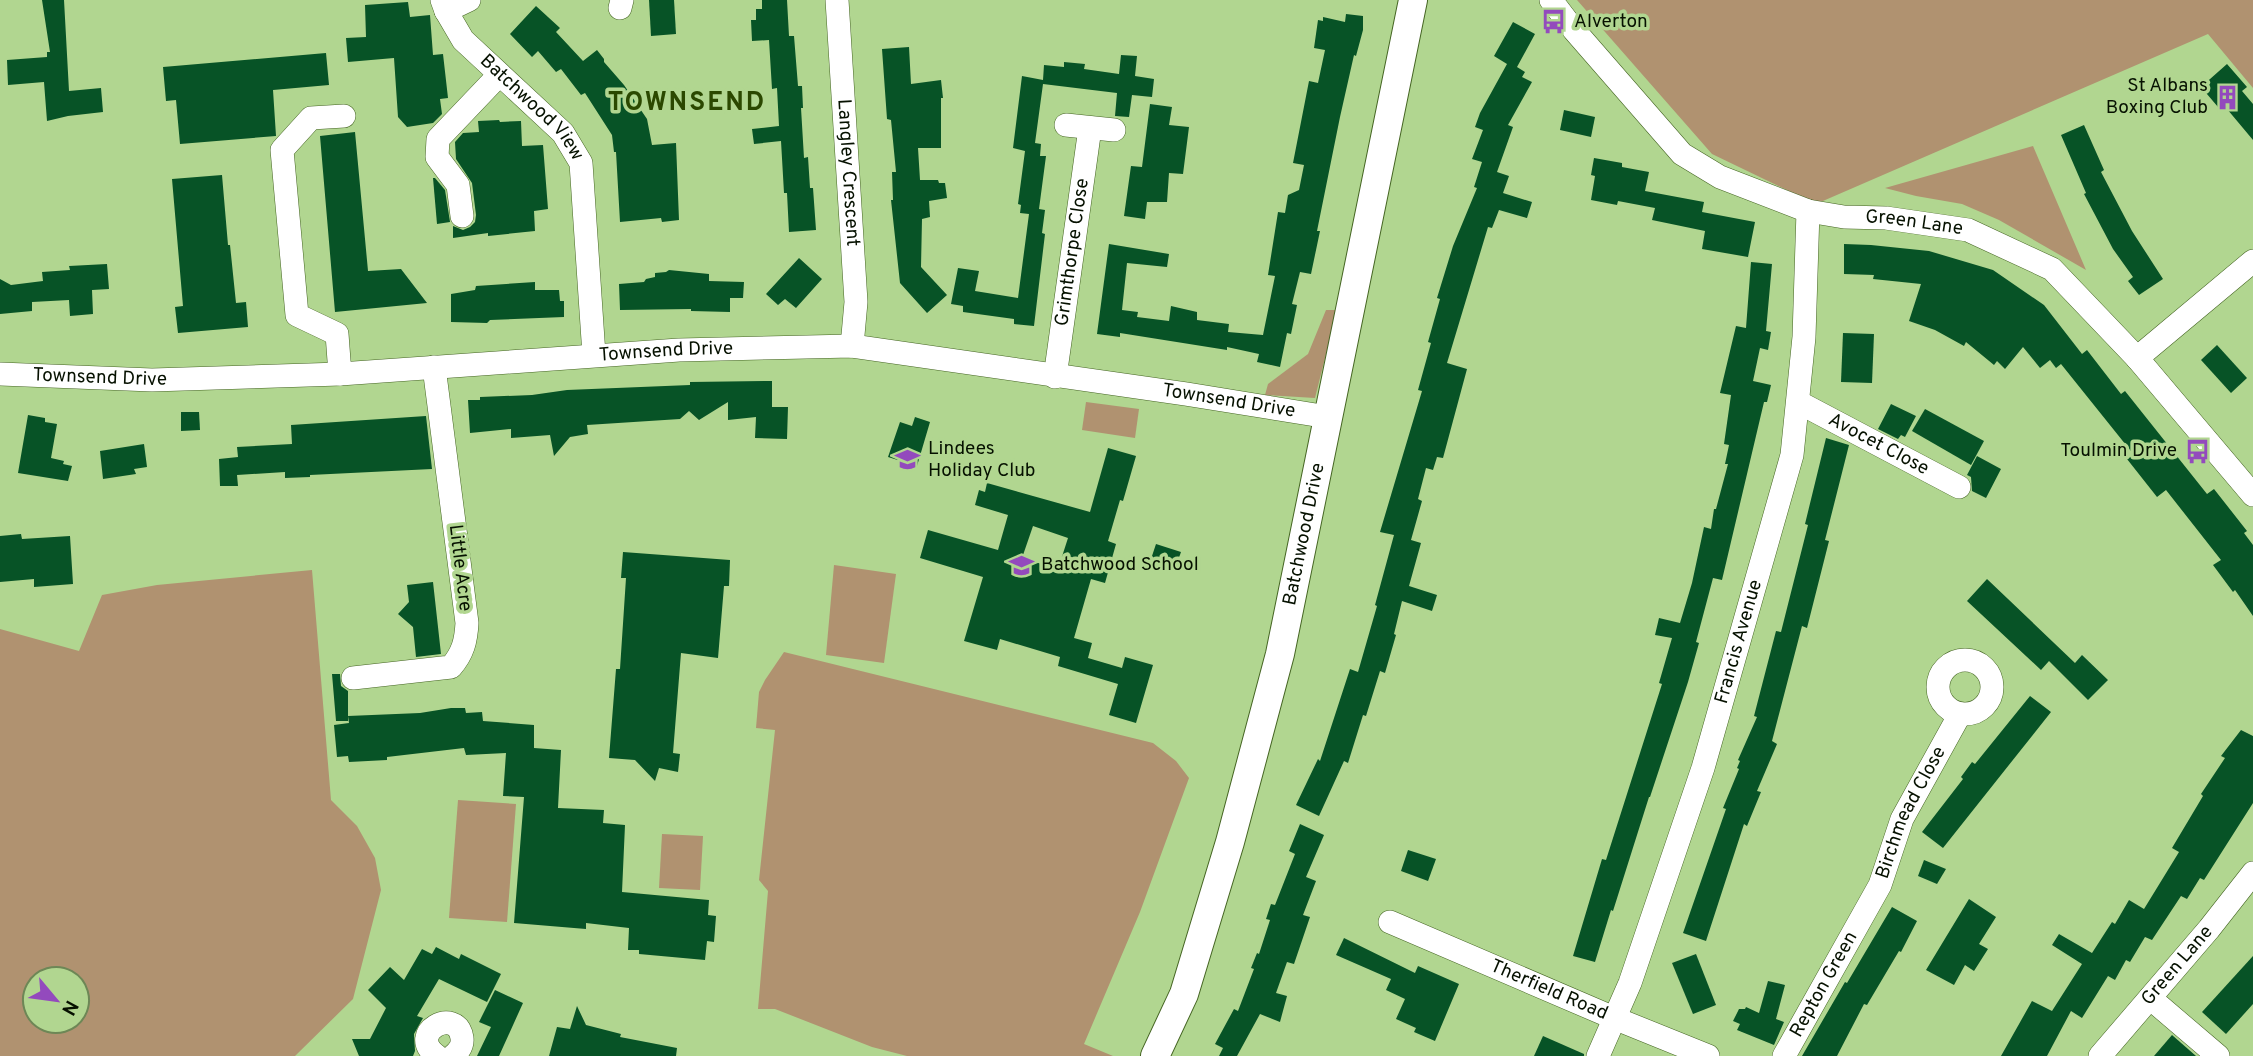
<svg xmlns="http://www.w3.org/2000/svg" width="2253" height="1056" font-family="Overpass,sans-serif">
  <rect width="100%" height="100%" fill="#b1d690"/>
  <g fill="#b09270" fill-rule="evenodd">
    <polygon points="1577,0 2253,0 2253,88 2208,34 1816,204 1712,154"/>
    <polygon points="2033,146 2086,270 1999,220 1962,204 1916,196 1885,188"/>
    <polygon points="1326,310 1337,310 1315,398 1265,395 1268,384 1308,354"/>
    <polygon points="1086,402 1139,409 1135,438 1082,430"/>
    <polygon points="834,565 896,574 884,663 826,655"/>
    <path d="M312,570l19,230 26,26 18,32 6,32 -28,109 -58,57h-295v-427l79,22 23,-56 55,-10zM35,979h42v42h-42z"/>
    <polygon points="784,652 1153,743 1176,761 1189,778 1140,912 1084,1044 1113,1056 907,1056 872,1047 775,1009 758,1009 768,891 759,880 775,730 756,728 759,692 765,680"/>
    <polygon points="458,800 516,804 507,922 449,918"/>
    <polygon points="662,834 703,836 700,890 659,888"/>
  </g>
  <g fill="#075326" fill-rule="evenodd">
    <polygon points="42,0 64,0 69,91 101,88 103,112 68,116 47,121 44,82 8,85 7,60 47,57 47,52 50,52"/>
    <polygon points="649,0 674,0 676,34 651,36"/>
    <polygon points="762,0 787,0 789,36 794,36 798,86 802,86 803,108 801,108 804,158 808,157 810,188 813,188 816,230 789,232 787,193 784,193 781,141 754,144 752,129 779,126 777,88 772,89 769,40 752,41 751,20 756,20 756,9 762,9"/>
    <polygon points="408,2 410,17 430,15 433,55 443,54 448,98 440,99 442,114 433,123 407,127 398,117 394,58 348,62 346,38 366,37 365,5"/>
    <polygon points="536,6 560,28 556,32 583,61 597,50 604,59 604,62 624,85 647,119 652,145 676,143 679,220 662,222 661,218 620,222 616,152 614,152 612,135 585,93 581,95 561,69 556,72 538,51 532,57 510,34"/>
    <polygon points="1346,14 1363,16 1363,30 1356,56 1354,55 1340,117 1317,231 1320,231 1311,274 1300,272 1292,304 1297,305 1291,334 1287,333 1280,367 1257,362 1259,354 1227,347 1227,350 1120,333 1120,337 1097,334 1109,244 1169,254 1167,267 1127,263 1122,310 1138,312 1137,317 1169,321 1171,306 1197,312 1197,320 1229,324 1228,332 1263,335 1275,276 1268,275 1278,212 1285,213 1288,195 1299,190 1304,165 1293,163 1309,81 1318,83 1325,50 1314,48 1318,20 1323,21 1323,17 1345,22"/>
    <polygon points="1513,22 1535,34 1517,67 1525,72 1522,77 1532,82 1508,125 1513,127 1497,172 1509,176 1503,193 1532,202 1527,218 1499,210 1492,228 1488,227 1447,363 1467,369 1443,458 1437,457 1433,470 1426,468 1418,499 1422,501 1411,540 1421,543 1409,586 1437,595 1432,611 1402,601 1394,634 1396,635 1385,673 1380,671 1366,716 1363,715 1348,763 1344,761 1319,816 1296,805 1318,759 1320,761 1350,669 1358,672 1377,606 1375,605 1394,535 1380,532 1422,391 1418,390 1431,343 1428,342 1440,299 1437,298 1453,246 1477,188 1474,187 1482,162 1472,159 1483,130 1475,127 1480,113 1507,64 1494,56"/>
    <polygon points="909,47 911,84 941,80 943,98 941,98 941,148 918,148 920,180 938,180 939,183 945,183 947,198 929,201 930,217 922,219 921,267 947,295 927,313 900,283 891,200 893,200 892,172 896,172 891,120 887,119 882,49"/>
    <polygon points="326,53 329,85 273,90 276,136 180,144 176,100 166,101 163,67"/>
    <polygon points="1121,55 1137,56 1135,76 1154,79 1152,97 1132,95 1129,117 1115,116 1117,93 1043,84 1035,143 1041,144 1040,156 1046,156 1039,209 1045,210 1042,233 1045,234 1034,326 1014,324 1014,319 963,312 963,306 951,304 958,268 979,271 975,291 1018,298 1029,214 1020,213 1021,205 1018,204 1025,151 1013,148 1022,76 1043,80 1044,65 1064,67 1064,62 1085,64 1084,69 1119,74"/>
    <polygon points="2227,64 2247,87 2242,91 2253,104 2253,140 2222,103 2218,107 2201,87"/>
    <polygon points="1150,104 1172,107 1169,125 1189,127 1183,174 1169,173 1167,202 1147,202 1145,219 1124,216 1131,166 1142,167"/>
    <polygon points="1564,110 1595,117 1591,137 1560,130"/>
    <polygon points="499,120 500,122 521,121 522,146 543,145 548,209 534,211 535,231 488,236 488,233 453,238 453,226 463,230 470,227 475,222 476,215 472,183 456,159 455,142 463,133 479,132 478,121"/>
    <polygon points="2084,125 2104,170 2101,172 2132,231 2163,279 2139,295 2128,281 2133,277 2113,249 2084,194 2086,193 2061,135"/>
    <polygon points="355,132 368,271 401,269 427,303 335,312 320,136"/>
    <polygon points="1594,158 1622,163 1622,167 1649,172 1645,191 1704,202 1702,212 1755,222 1748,257 1702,249 1705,231 1652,220 1655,208 1618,201 1617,205 1591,200 1595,176 1591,175"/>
    <polygon points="222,175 228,245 230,245 236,303 246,302 248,327 178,333 175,307 183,306 172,179"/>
    <polygon points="433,178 435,178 445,190 450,222 437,224"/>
    <polygon points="1844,244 1871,245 1929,251 1993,270 2044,305 2082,354 2087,350 2121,394 2125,391 2207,494 2214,489 2247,531 2244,533 2253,545 2253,616 2235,590 2233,592 2213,565 2221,560 2166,490 2157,497 2127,459 2134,455 2061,364 2056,368 2050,360 2040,368 2023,347 2005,369 1997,361 1994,365 1966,342 1964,346 1935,330 1909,321 1921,284 1873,279 1874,275 1844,274"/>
    <polygon points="799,258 822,279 796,308 785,299 778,305 766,294"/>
    <polygon points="1751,262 1772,264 1766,331 1771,332 1768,350 1760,348 1753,381 1771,385 1767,402 1764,402 1722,580 1713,578 1696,642 1699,643 1688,682 1650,797 1649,797 1613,911 1611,910 1595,962 1573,956 1602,859 1606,860 1662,684 1659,683 1672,638 1655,635 1659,618 1680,623 1692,583 1704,527 1711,529 1714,509 1716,509 1728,464 1725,464 1729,445 1724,444 1731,395 1720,393 1736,326 1746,328"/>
    <polygon points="107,264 109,289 92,290 93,314 70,316 69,300 32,302 32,311 0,314 0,279 11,285 43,281 42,272 70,270 69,266"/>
    <polygon points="669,270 709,274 709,281 744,282 743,298 730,298 730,312 691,311 691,309 620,310 619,284 644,282 646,279 655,277 655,273 666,272"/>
    <polygon points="535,282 535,290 559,290 560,301 564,301 564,317 490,320 487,323 451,322 451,294 475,290 476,286"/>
    <polygon points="1843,333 1874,334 1872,383 1841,382"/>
    <polygon points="2217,345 2247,378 2231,393 2201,360"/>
    <polygon points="772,381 772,407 788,407 787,439 755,438 756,417 728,420 728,402 699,420 689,411 680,419 587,425 588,434 570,437 554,456 550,435 511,438 511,429 470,433 468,400 480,400 480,397 532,395 567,390 690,385 690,382"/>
    <polygon points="1891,404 1916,416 1905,437 1901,435 1898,439 1878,429"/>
    <polygon points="1925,409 1984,441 1971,465 1912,431"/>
    <polygon points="181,412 199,412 200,430 181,431"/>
    <polygon points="28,415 45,418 45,422 57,424 51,458 64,461 63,464 72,466 68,481 18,473"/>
    <polygon points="426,416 432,469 310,475 310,477 285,478 285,472 237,475 238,486 220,486 219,459 238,457 237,447 292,444 291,425"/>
    <polygon points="915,417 930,422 917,466 888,457 900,422 912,426"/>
    <polygon points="1826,438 1849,445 1825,540 1829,541 1807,628 1802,626 1772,741 1777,744 1757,791 1761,792 1747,826 1744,824 1706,941 1683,933 1726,809 1723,808 1739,769 1737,768 1740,761 1738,760 1757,717 1754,716 1776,631 1781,632 1808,525 1805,524"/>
    <polygon points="144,444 147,467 134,469 136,474 103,479 100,451"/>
    <path d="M1108,448l28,8 -13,45 -3,-1 -12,41 8,3 -11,39 -14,-4 -17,59 18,5 -4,15 34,10 3,-11 28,8 -17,58 -27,-8 9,-31 -60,-18 2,-9 -60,-18 -3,11 -33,-9 19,-64 -63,-19 8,-28 70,20 10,-35 -33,-10 4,-15 6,2 2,-9 103,29zM1033,526l35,12 -10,31 -36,-11z"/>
    <polygon points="1977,456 2001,469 1986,498 1972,491 1971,477 1967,475"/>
    <polygon points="21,534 22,539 70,536 73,584 34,587 34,579 0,582 0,536"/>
    <polygon points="1156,544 1181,552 1176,566 1151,559"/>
    <polygon points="623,552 730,560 729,586 724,586 718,658 681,653 673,753 680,754 678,772 659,768 655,781 635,760 609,758 616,669 620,669 626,578 621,578"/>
    <polygon points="1987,579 2075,663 2082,655 2108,680 2088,700 2049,661 2041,670 1967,601"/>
    <polygon points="433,582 441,654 416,657 413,627 398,614 409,602 407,585"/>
    <polygon points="332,674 340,674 341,686 348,691 348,721 336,721"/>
    <polygon points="2030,696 2051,712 1943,848 1922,832 1963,779 1961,777 1972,762 1975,764"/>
    <polygon points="451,708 465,708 466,713 482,712 483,721 534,725 534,748 561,750 558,808 604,810 603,823 625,825 622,892 709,900 708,915 716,916 714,942 707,941 705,960 639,954 639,950 628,950 629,928 586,923 586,929 514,923 524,797 503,796 506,753 466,755 464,748 387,757 387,760 349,762 348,756 337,757 334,725 349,723 348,716 420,713"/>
    <polygon points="2241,730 2253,736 2253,803 2204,880 2200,878 2187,899 2181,896 2152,940 2145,937 2130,962 2126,960 2115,980 2108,976 2082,1018 2071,1011 2047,1056 2001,1056 2032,1001 2052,1011 2082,964 2052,945 2059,934 2092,953 2112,922 2115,924 2129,900 2144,909 2179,852 2172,848 2203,796 2201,794 2225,758 2221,756"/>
    <polygon points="1300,824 1324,835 1306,877 1316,881 1303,915 1310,917 1294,964 1287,962 1276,993 1287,996 1280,1022 1260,1014 1237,1056 1219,1056 1223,1048 1215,1044 1234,1009 1238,1011 1254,969 1251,968 1257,953 1259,954 1270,920 1266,919 1271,904 1275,905 1295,854 1289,851"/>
    <polygon points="1408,850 1436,859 1428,881 1401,871"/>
    <polygon points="1924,860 1946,869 1937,884 1918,876"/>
    <polygon points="1969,899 1996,917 1979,944 1988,949 1974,971 1965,965 1954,985 1926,970"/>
    <polygon points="1892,907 1917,921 1901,952 1899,951 1867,1005 1864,1004 1837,1056 1802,1056 1845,982 1847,983"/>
    <polygon points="1344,938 1415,973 1418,966 1459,984 1435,1041 1414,1032 1416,1028 1396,1019 1405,999 1386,990 1391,979 1336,955"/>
    <polygon points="436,947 459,959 461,954 501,974 487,1002 439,979 417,1016 423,1018 414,1034 415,1051 413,1056 359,1056 352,1039 370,1039 386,1008 368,990 390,967 404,980 422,949 432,954"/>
    <polygon points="1696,954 1716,1005 1693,1014 1672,963"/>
    <polygon points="2253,956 2253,1004 2226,1034 2202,1012"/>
    <polygon points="1768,981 1785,985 1776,1019 1784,1022 1774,1045 1737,1030 1740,1024 1733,1021 1739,1009 1745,1009 1746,1007 1759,1013"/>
    <polygon points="495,990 523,1003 499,1056 477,1056 491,1027 479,1022"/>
    <polygon points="577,1006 586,1025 621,1034 620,1037 677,1048 676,1056 549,1056 557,1027 570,1029"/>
    <polygon points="2172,1035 2196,1056 2154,1056"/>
    <polygon points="1543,1036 1584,1054 1584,1056 1534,1056"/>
  </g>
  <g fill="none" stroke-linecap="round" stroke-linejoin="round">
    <defs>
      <g id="minor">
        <path id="s1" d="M442,0l4,11 17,29 100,93 18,30 13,192"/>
        <path id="s2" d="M837,0l19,302 -4,44"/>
        <path id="s3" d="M1551,0l23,30 108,124 38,23 88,34 36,6 42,1 82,12 84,39 85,89 116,137"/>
        <polyline points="620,8 622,0"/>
        <polyline points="446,11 469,0"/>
        <polyline points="1066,125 1114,130"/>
        <polyline points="462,216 458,185 437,157 438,139 499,75"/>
        <polyline points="2137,358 2253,261"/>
        <path id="s4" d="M0,374l152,6 188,-6 339,-24 173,-4 334,48 142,23"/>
        <polyline points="340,374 337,334 297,315 282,150 311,118 344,116"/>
        <path id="s5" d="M1055,377l35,-249"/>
        <path id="s6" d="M1798,402l161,85"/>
        <circle cx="1965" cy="687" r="27"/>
        <path d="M353,678l98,-11c12,-14 15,-26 16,-44l-33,-256"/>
        <path id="s7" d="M1390,922l224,96 94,38"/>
        <polyline points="2150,998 2218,1056"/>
        <path d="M437,1056c-32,-23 20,-51 25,-18 1,8 -3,13 -9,18"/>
        <path id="s8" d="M1598,1056l32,-73 73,-215 89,-313 12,-118 4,-126"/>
        <path id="s9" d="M1784,1056l96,-171 22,-66 58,-105"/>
        <path id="s10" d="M2100,1056l109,-127 44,-56"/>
      </g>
      <g id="tertiary">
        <path id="s11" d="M1155,1056l29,-62 46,-152 50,-188 133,-654"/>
      </g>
    </defs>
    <use href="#minor" stroke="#456523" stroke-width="24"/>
    <use href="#tertiary" stroke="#456523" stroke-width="30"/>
    <use href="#minor" stroke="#fff" stroke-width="23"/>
    <use href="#tertiary" stroke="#fff" stroke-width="28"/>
  </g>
  <defs>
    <symbol id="bus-bare" viewBox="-9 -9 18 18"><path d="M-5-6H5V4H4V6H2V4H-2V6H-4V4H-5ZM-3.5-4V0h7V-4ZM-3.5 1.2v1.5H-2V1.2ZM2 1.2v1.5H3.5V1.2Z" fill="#934abd" stroke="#b1d690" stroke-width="2.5" paint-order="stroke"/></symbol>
    <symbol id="building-bare" viewBox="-9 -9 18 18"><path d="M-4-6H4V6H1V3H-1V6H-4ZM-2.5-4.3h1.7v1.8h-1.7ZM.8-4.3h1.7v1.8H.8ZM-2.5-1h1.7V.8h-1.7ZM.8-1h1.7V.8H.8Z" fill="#934abd" stroke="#b1d690" stroke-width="2.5" paint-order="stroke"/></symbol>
    <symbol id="school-bare" viewBox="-9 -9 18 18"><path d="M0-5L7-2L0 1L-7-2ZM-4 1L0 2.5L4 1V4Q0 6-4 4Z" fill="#934abd" stroke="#b1d690" stroke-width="2.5" paint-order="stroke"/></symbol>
  </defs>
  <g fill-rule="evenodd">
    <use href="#bus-bare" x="1536" y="4" width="35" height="35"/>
    <use href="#building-bare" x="2210" y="80" width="35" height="35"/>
    <use href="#bus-bare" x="2180" y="434" width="35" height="35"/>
    <use href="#school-bare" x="890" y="442" width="35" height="35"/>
    <use href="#school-bare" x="1004" y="548" width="35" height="35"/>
  </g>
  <g text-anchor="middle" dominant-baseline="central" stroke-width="7" stroke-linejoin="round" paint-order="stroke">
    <g font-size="19" fill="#061100" stroke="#b1d690" text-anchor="start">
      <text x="1574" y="22">Alverton</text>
      <text x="2208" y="86" text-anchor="end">St Albans<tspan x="2208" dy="22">Boxing Club</tspan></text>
      <text x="928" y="449">Lindees<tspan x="928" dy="22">Holiday Club</tspan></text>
      <text x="2177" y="451" text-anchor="end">Toulmin Drive</text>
      <text x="1041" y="565">Batchwood School</text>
    </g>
    <g font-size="19" fill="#061100" stroke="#b1d690">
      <text stroke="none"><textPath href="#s1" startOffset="142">Batchwood View</textPath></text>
      <text stroke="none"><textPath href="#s2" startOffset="173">Langley Crescent</textPath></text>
      <text stroke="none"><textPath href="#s3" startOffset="448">Green Lane</textPath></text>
      <text stroke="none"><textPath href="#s5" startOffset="126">Grimthorpe Close</textPath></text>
      <text stroke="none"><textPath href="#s4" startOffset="667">Townsend Drive</textPath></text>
      <text stroke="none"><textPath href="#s4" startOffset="100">Townsend Drive</textPath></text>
      <text stroke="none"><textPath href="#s4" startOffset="1234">Townsend Drive</textPath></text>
      <text stroke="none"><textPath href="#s6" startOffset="91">Avocet Close</textPath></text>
      <text stroke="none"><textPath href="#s11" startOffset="544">Batchwood Drive</textPath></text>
      <text transform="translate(460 568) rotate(83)">Little Acre</text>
      <text stroke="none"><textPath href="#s8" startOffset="438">Francis Avenue</textPath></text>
      <text stroke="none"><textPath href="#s9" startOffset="275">Birchmead Close</textPath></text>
      <text stroke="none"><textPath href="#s10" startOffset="119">Green Lane</textPath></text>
      <text stroke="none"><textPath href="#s9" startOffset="82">Repton Green</textPath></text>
      <text stroke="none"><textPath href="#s7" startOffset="173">Therfield Road</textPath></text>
    </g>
    <g font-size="26" font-weight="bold" letter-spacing="2" fill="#2b4800" stroke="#b1d690">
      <text x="687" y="103">TOWNSEND</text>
    </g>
  </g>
  <g transform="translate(56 1000) rotate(119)"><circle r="33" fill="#b1d690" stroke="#6d8756" stroke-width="2"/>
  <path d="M0-5L12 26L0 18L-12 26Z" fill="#934abd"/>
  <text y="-10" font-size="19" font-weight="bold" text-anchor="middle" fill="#061100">N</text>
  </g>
</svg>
